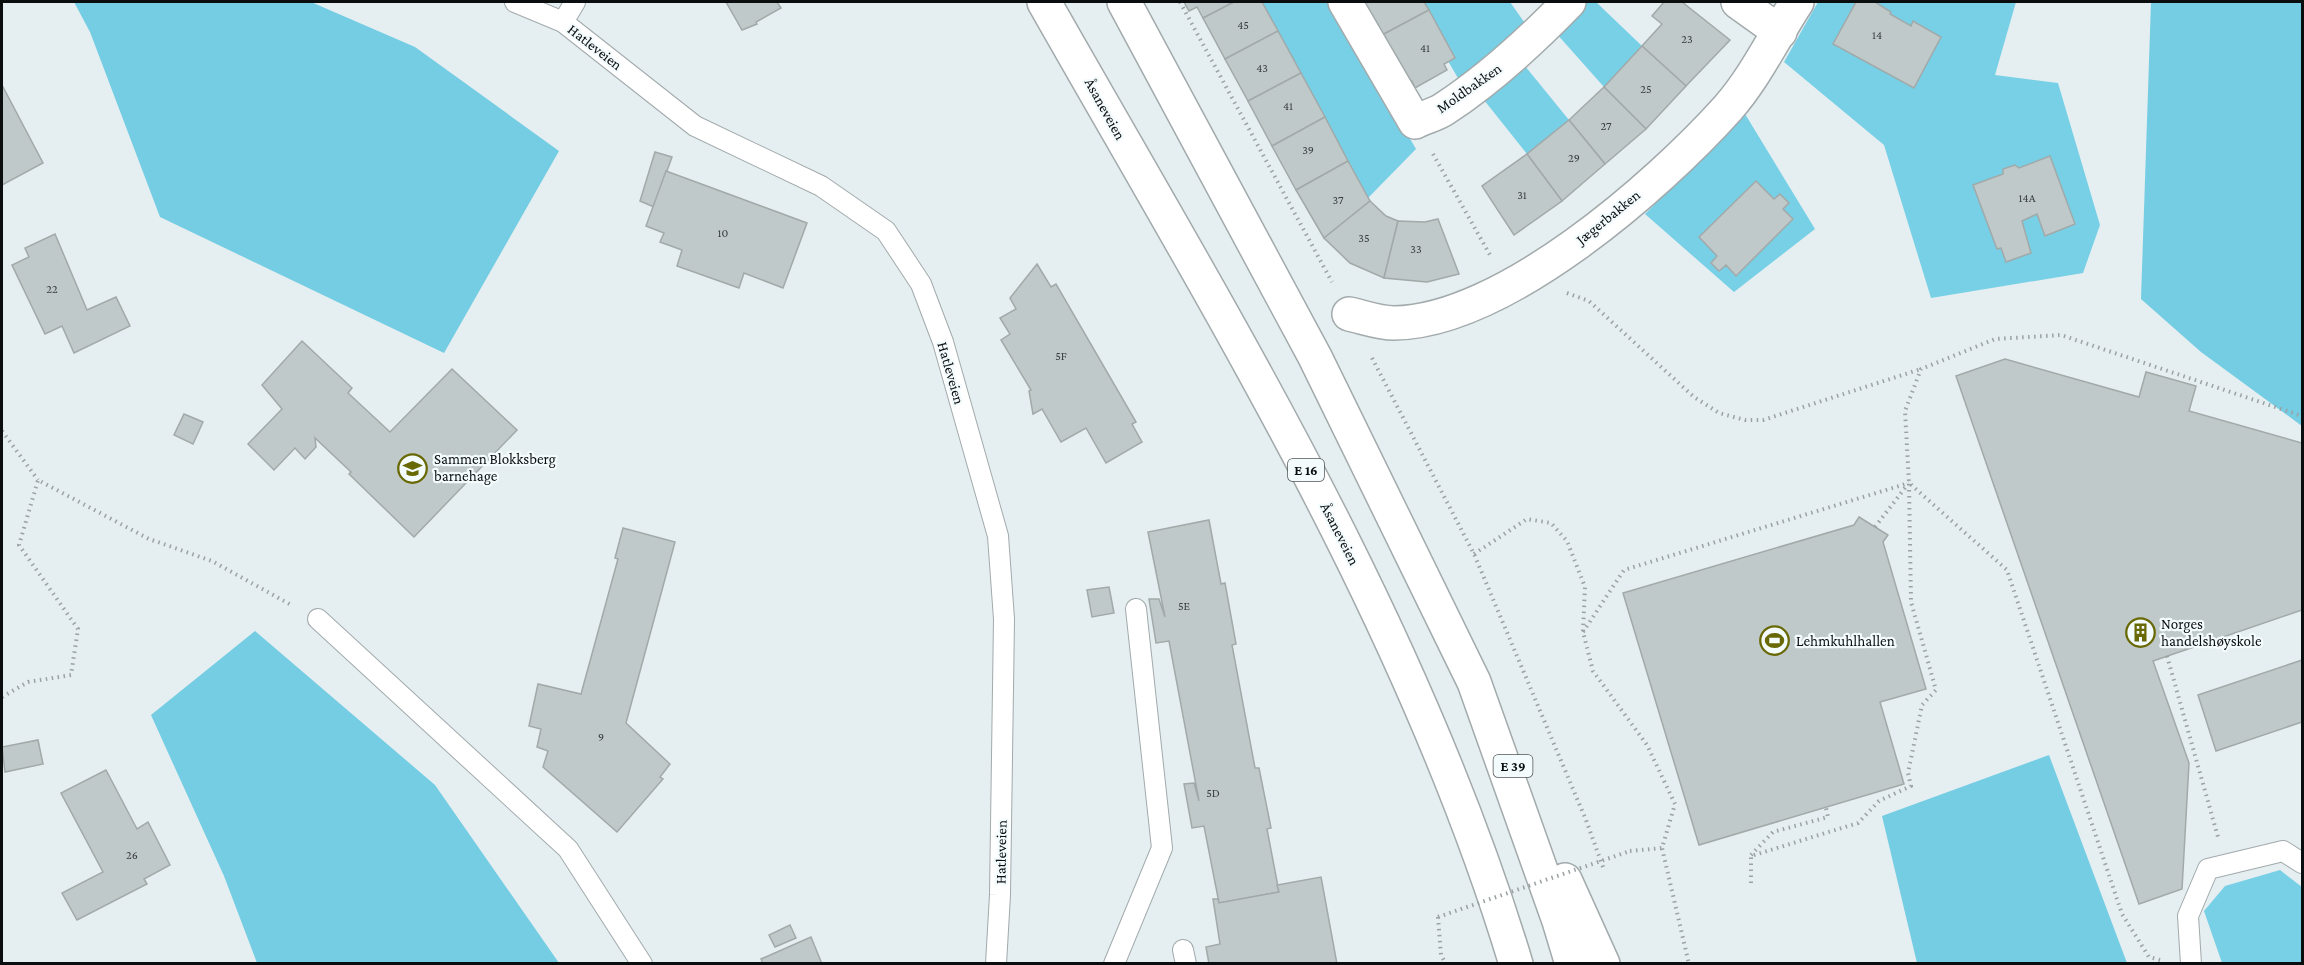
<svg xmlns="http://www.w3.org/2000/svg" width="2304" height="965" font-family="'Crimson Pro',serif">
  <rect width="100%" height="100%" fill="#e5eef0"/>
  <g fill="#78d0e6">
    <polygon points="1262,2 1331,2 1416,149 1368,198"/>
    <polygon points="1424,2 1510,2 1529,29 1462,85 1448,61 1455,57"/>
    <polygon points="1584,2 1596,2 1642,46 1604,87 1556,33"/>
    <polygon points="1818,2 2016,2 1995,75 2058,83 2100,225 2083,273 1931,298 1884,145 1784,62"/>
    <polygon points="1525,66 1569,120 1527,154 1480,95"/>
    <polygon points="1742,109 1815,229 1734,292 1645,214 1695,164"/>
    <polygon points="2280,870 2302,887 2302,963 2222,963 2204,911 2225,886"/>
  </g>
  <g fill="#74cde3">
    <polygon points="74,2 311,2 415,47 559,151 444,353 160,217 90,32"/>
    <polygon points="2151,2 2302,2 2302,426 2201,352 2141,299"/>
    <polygon points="255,631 435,785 559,963 257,963 224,876 151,715"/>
    <polygon points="2049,755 2127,963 1917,963 1882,816"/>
  </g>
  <g fill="#c0c9c9" stroke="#a1a9a9" stroke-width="1.5">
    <polygon points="726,2 777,2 781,8 756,22 757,24 742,30"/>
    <polygon points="1184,2 1234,2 1203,18 1197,7 1189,11"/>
    <polygon points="1234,2 1262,2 1278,31 1225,59 1203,18"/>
    <polygon points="1364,2 1424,2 1429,10 1382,35"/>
    <polygon points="1664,2 1682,2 1730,40 1686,86 1642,46 1662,24 1652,16"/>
    <polygon points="1856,2 1875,2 1891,12 1890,14 1911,26 1913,21 1941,37 1914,88 1833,44"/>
    <polygon points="1429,10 1455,58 1444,64 1447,70 1415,88 1412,81 1409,84 1382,35"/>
    <polygon points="1278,31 1301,73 1248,101 1225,59"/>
    <polygon points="1642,46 1686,86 1646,129 1604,87"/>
    <polygon points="1301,73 1325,117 1272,146 1248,101"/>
    <polygon points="2,85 43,163 2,185"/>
    <polygon points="1604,87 1646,129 1605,164 1569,120"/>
    <polygon points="1325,117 1348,161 1296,190 1272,146"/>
    <polygon points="1569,120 1605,164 1562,201 1527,154"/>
    <polygon points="655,152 672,157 654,207 640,201"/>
    <polygon points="1527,154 1562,201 1514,235 1482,186"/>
    <polygon points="2050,156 2075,224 2045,236 2037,214 2022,221 2031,253 2006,262 2001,248 1997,249 1973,185 2003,174 2003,169 2015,165 2019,168"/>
    <polygon points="1348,161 1370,201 1324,238 1296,190"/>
    <polygon points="666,171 807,223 783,288 744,273 739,288 677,266 682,250 660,242 664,233 646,226"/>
    <polygon points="1756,181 1774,199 1780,194 1789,203 1783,209 1793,219 1736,276 1726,265 1719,271 1711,263 1717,256 1699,237"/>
    <polygon points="1370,201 1386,216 1398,221 1384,278 1350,263 1324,238"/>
    <polygon points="1438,219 1459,274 1427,282 1384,278 1398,221 1425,222"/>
    <polygon points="55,234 87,310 116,297 130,326 74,353 62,326 45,334 12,265 29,257 25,248"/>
    <polygon points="1037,264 1051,287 1056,284 1136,422 1132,424 1142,442 1106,463 1086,428 1061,442 1042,409 1033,414 1029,391 1031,390 1001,340 1010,334 1000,318 1016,309 1010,298"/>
    <polygon points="302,341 352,388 348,393 390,432 452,369 517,430 414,537 349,474 351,472 315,438 316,447 305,459 295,448 274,470 248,444 282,409 262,385"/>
    <polygon points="2005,359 2139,397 2146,372 2196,386 2189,411 2302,443 2302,610 2153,661 2189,763 2182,889 2139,904 1956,376"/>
    <polygon points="184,414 203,422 193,444 174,435"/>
    <polygon points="1859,517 1888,535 1883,542 1926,689 1880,702 1904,784 1699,845 1623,593 1854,525"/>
    <polygon points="1209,520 1221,584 1225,583 1236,644 1232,645 1255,768 1259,768 1271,828 1267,829 1279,892 1219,903 1204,826 1192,828 1184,784 1194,783 1199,801 1169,641 1156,643 1149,599 1159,599 1165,617 1148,532"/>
    <polygon points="623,528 675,542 626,723 670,764 660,777 663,779 617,832 543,767 548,751 537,747 541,729 529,726 538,684 581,694 618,559 615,558"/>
    <polygon points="1109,587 1114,613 1092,617 1087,590"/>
    <polygon points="2302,660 2302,722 2216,751 2198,695"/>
    <polygon points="38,740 43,764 5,772 2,747"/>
    <polygon points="106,770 137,829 148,822 170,865 144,879 147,884 77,920 62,893 103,872 61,793"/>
    <polygon points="1321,877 1337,964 1209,964 1206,947 1220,944 1213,899 1218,899 1219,903 1279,892 1277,885"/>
    <polygon points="790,925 796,938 775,947 769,935"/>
    <polygon points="811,937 822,964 763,964 761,959"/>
  </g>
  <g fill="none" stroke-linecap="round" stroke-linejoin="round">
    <defs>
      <g id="service">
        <polyline points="515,2 563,22 695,126 821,186 886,231 921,284 943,342 998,536 1004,619 1000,895 996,964"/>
        <polyline points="563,22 575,2"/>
        <polyline points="318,619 568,849 642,964"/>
        <polyline points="1183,950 1186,964"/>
        <polyline points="1114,964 1162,848 1136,609"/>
        <polyline points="2191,964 2188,916 2208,869 2283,851 2302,863"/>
      </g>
      <g id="minor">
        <path d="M1345,2l70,120c9,-5 20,-7 29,-13 46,-30 87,-68 125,-107"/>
        <polyline points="1738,2 1780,32"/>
        <path d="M1349,314c14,3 30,9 45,9 109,-1 264,-137 334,-215 28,-32 46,-71 69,-106"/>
      </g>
      <g id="trunk">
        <path d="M1044,2c176,310 368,618 472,962"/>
        <polyline points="1124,2 1315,357 1474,682 1559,921 1572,964"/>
        <polyline points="1565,880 1603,964"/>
      </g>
    </defs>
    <use href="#service" stroke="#a2aaac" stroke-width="22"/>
    <use href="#minor" stroke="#a2aaac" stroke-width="36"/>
    <use href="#trunk" stroke="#a2aaac" stroke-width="36"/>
    <g stroke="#9ba2a4" stroke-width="4" stroke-dasharray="1.5 4.5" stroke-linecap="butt">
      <polyline points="1180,2 1332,282"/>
      <polyline points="1433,154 1490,255"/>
      <polyline points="1567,293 1589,301 1694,397 1719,413 1745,420 1763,420 1921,369"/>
      <polyline points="1372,358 1474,554 1586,820 1603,867"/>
      <polyline points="2,431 38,480"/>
      <polyline points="1875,527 1908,484"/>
      <polyline points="1474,554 1527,519 1551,523 1567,541 1585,587 1583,632 1593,671 1647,745 1675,804 1662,848 1689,964"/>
      <polyline points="1583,632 1624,570 1909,483"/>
      <polyline points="2167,656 2218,837"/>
      <polyline points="2,697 28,682 71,675 78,629 19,545 38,480 149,539 212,561 293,606"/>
      <polyline points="1630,851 1662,848"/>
      <polyline points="1751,855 1773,832 1828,817 1826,808"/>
      <polyline points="1751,883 1751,856 1858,823 1879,801 1911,786 1908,773 1922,705 1936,690 1911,602 1909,484"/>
      <polyline points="1438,917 1441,955 1446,964"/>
      <polyline points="2160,960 2149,957 2122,914 2007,570 1909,483 1905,411 1921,369 1995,339 2061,335 2302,416"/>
    </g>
    <use href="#service" stroke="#fff" stroke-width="20"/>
    <use href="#minor" stroke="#fff" stroke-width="33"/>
    <use href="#trunk" stroke="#fff" stroke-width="33"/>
    <polyline stroke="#9ba2a4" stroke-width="4" stroke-dasharray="1.5 4.5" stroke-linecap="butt" points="1438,917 1630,851"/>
  </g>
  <defs>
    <symbol id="school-ring" viewBox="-11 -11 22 22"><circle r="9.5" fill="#f3fbfd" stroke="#686804" stroke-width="1.5"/><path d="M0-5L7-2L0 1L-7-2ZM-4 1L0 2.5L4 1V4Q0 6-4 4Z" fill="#686804"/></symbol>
    <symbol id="building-ring" viewBox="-11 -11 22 22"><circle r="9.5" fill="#f3fbfd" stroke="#686804" stroke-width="1.5"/><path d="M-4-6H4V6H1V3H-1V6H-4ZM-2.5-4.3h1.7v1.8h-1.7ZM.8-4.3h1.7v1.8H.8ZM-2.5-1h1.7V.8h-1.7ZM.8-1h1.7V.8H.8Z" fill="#686804"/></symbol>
    <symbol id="stadium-ring" viewBox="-11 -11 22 22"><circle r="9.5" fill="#f3fbfd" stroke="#686804" stroke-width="1.5"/><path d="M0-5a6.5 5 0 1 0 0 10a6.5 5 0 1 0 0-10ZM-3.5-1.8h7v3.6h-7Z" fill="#686804"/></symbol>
  </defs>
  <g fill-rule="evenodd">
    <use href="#school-ring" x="396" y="452" width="33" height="33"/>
    <use href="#building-ring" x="2124" y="616" width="33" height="33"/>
    <use href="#stadium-ring" x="1758" y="624" width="33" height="33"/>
  </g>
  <g text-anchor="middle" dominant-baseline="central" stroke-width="4.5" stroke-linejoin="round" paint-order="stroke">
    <g font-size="12" fill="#383d3e">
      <text x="1243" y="25">45</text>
      <text x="1877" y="35">14</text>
      <text x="1687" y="39">23</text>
      <text x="1425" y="48">41</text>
      <text x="1262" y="68">43</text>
      <text x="1646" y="89">25</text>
      <text x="1288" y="106">41</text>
      <text x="1606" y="126">27</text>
      <text x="1308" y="150">39</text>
      <text x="1574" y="158">29</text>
      <text x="1522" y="195">31</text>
      <text x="2027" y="198">14A</text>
      <text x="1338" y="200">37</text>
      <text x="723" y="233">10</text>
      <text x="1364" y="238">35</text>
      <text x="1416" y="249">33</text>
      <text x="52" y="289">22</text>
      <text x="1061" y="356">5F</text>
      <text x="1184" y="606">5E</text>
      <text x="601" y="737">9</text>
      <text x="1213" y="793">5D</text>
      <text x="132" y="855">26</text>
    </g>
    <g fill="#f3fbfd" stroke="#515556" stroke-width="1.5">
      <rect x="1288" y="459" width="36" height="22" rx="4.5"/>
      <rect x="1493.5" y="755" width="39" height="22" rx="4.5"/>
    </g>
    <g font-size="14" font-weight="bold" fill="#0b0e0f">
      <text x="1306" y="470">E 16</text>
      <text x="1513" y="766">E 39</text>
    </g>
    <g font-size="15" fill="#0b0e0f" stroke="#f3fbfd">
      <text transform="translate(595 47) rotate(38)">Hatleveien</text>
      <text transform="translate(1469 88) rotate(-35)">Moldbakken</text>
      <text transform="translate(1105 109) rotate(61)">Åsaneveien</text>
      <text transform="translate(1608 217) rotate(-39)">Jægerbakken</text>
      <text transform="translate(951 373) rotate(74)">Hatleveien</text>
      <text transform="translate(1340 534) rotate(63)">Åsaneveien</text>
      <text transform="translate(1001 852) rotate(-89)">Hatleveien</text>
    </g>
    <g font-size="15" fill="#0b0e0f" stroke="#f3fbfd" text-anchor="start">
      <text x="434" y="459">Sammen Blokksberg<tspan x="434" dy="17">barnehage</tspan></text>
      <text x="2161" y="624">Norges<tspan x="2161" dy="17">handelshøyskole</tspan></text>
      <text x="1796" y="641">Lehmkuhlhallen</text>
    </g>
  </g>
  <rect width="2304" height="965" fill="none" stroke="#0b0e0f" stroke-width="6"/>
</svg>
